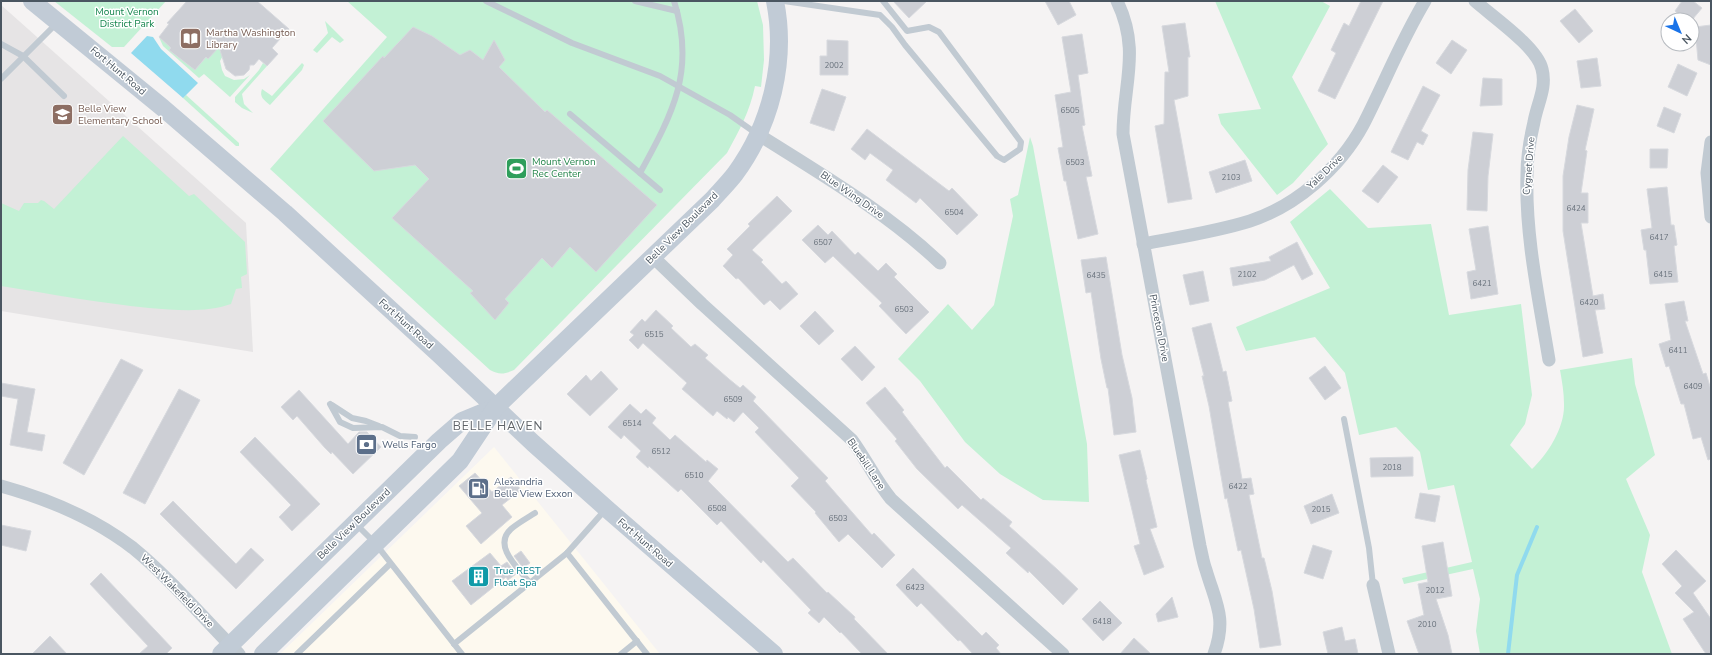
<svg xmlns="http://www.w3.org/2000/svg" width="1712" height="655" font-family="'Nunito Sans',sans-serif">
  <rect width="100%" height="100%" fill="#f5f3f3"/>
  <polygon fill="#fdf9ef" points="494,447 660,654 280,654"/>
  <polygon fill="#e6e4e5" points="1,5 246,223 253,352 1,311"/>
  <g fill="#c3f1d5">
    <polygon points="54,1 166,1 124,47 112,47"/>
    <path d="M347,1h410l6,24 1,35 -3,27 -6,-1c-5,25 -16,45 -28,67l-213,217c-9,4 -15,5 -24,0l-220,-201 117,-132z"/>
    <polygon points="1215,1 1321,1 1330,6 1292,77 1328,144 1293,183 1277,195 1221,124 1218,114 1261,109"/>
    <polygon points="325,21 344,40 340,43 332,37 317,53 313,50 328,33"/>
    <polygon points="227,33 225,52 220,61 222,70 225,76 234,80 244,79 250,75 230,97 204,74 199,78 163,46 159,37 195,70"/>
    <polygon points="263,63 267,66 242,94 244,104 253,113 242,108 235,102 235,97 259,70"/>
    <path d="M302,63l2,2 -2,5 -32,35c-6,-5 -11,-8 -8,-16l10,7z"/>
    <polygon points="186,95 239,143 239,146 236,146 183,98"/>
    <path d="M123,136l66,60 5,-2 51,48 2,32 -6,3 1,11 -6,1 -5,15c-25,9 -55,6 -82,4 -49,-5 -99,-14 -148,-22v-83l18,8 5,-8h14l3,-3 3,1 10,8z"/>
    <polygon points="1030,137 1033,146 1087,444 1089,502 1043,500 1000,474 965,442 920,381 898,359 948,304 972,330 994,305 1013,216 1010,199 1018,195"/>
    <path d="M1330,189l38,39 63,-4 18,91 72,-11 11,91 -7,29 -15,21 22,24c16,-15 33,-42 32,-65 0,-11 -2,-23 -4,-34l72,-12 3,26 20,71 -29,24 24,56 -8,37 30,82h-192l-4,-23 4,-32 -7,-30 -69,15 -2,-6 70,-16 -18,-77 -26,5 -8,-38 -24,-25 -37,8 -14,-62 -30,-36 -69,14 -10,-24 94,-39 -40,-66z"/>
  </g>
  <polygon fill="#90daee" points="147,36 153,37 161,49 198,83 183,98 131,53"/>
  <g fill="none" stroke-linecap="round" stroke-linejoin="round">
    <polyline stroke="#90daee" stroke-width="4" points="1508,654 1517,575 1537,527"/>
  </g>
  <g fill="#cdcfd5" stroke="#d7d9de">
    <polygon points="187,1 257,1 289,29 272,48 278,54 267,66 259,59 254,65 250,65 249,70 244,75 235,76 226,69 219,47 208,59 206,57 195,70 169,50 171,48 159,37 169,24 167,23"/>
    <polygon points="893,1 927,1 909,18"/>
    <polygon points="1045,1 1069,1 1076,15 1058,25"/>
    <polygon points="1361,1 1383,1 1335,99 1318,91 1336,53 1331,50 1344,23 1349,26"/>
    <polygon points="1682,1 1693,1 1702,8 1692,20 1686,20 1675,11"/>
    <polygon points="1575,9 1593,31 1579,43 1560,21"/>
    <polygon points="1185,23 1190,57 1188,57 1188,96 1174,100 1192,199 1168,203 1155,126 1164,124 1165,72 1169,72 1162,26"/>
    <polygon points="1711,25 1711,65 1698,60 1695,27"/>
    <polygon points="413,27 432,36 460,55 470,50 483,60 494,40 505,60 499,67 545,112 547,110 657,205 596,272 570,247 552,268 542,258 505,299 509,303 495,320 470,293 473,291 392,218 429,179 415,165 374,171 323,121 383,56 384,58"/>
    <polygon points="1082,34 1088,73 1078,75 1085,125 1082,126 1092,176 1086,177 1098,234 1078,239 1066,181 1064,181 1058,148 1063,147 1055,95 1071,92 1062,37"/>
    <polygon points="827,40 848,41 848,75 820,75 820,56 827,56"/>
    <polygon points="1452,40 1467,50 1451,74 1436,63"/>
    <polygon points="1597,58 1601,86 1581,88 1577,61"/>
    <polygon points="1678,64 1697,73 1687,96 1668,87"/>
    <polygon points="1483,78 1502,79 1502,105 1480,106"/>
    <polygon points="1423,86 1440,95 1421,131 1428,135 1423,145 1417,142 1408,160 1391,152"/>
    <polygon points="822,89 846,97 834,131 810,123"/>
    <polygon points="1577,105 1594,109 1585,150 1587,151 1581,193 1588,193 1588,223 1581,223 1593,296 1603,294 1605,309 1595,310 1603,353 1583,357 1563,231 1563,176 1569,137"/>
    <polygon points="1664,107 1681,114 1674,133 1657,126"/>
    <polygon points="867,129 949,191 952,188 978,215 957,235 920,198 916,203 886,180 893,170 870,153 865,160 851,149"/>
    <polygon points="1473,132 1493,134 1488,176 1487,211 1467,210 1468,170"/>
    <polygon points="1650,149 1668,149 1667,168 1650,168"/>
    <polygon points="1245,160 1252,181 1216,193 1209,172"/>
    <polygon points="1383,165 1398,177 1378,203 1362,191"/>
    <polygon points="1667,187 1671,225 1674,225 1677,245 1674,246 1678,282 1650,284 1646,250 1644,250 1641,230 1652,228 1647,189"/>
    <polygon points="777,196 792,211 752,250 763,260 761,262 782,284 786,281 798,294 780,310 770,300 764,305 738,278 736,279 723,266 733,255 727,249 750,226 748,224"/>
    <polygon points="818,225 828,235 832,231 855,255 858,252 878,271 886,263 897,274 894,277 929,312 906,334 879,306 882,303 833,256 825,263 802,240"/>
    <polygon points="1488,226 1498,294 1471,299 1467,272 1476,270 1469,229"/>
    <polygon points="1297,242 1313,274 1302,280 1294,265 1265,280 1233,286 1230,268 1271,261 1269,257"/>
    <polygon points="1106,257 1122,355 1132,398 1136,432 1114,435 1108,388 1107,388 1101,359 1091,292 1086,293 1081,260"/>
    <polygon points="1203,271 1209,301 1190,305 1183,275"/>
    <polygon points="1684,301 1688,321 1685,321 1703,374 1706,373 1711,390 1711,459 1708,460 1701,437 1693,439 1684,404 1681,404 1669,366 1666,367 1659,344 1671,340 1665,304"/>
    <polygon points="656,310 673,326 671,328 691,347 695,344 708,355 705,358 729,379 740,388 743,385 756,397 753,401 756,404 828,478 825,481 872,535 874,533 895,555 882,568 848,534 839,542 815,513 816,512 791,486 799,478 755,432 759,428 743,412 734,422 728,417 727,419 717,411 713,416 682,389 687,383 643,343 638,349 629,340 634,335 630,332 642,319 645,322"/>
    <polygon points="815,311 834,331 819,345 800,326"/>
    <polygon points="1211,323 1223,372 1226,371 1232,401 1228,402 1242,479 1251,478 1254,494 1249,495 1262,558 1264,558 1272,591 1281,645 1260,648 1254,609 1241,550 1238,551 1227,498 1225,499 1209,406 1202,376 1204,376 1192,328"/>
    <polygon points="855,346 875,367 862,381 841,359"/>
    <polygon points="121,359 143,370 84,475 63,463"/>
    <polygon points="1325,366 1341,388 1325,400 1309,378"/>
    <polygon points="601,371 618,389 590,416 567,394 586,375 591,381"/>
    <polygon points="1,383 35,389 27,432 45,435 42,451 10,445 18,399 1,396"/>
    <polygon points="885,387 904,410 902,412 945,468 947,466 981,500 983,498 1012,522 1009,526 1058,570 1078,589 1063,605 1029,571 1028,573 1006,553 1011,548 962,505 958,509 917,469 895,441 897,439 866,403"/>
    <polygon points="179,389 200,400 145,504 123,493"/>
    <polygon points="299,390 348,444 359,432 367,432 381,447 353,474 332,452 331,454 325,448 297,416 293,420 281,407"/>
    <polygon points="630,404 641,414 646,409 656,418 652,423 670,440 675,435 706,462 707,460 718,469 708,481 788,562 793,558 827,593 828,592 855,617 854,619 888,654 862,654 841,632 840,633 824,617 819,623 808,613 811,610 763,560 761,563 721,521 717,525 681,489 678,492 649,466 648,468 636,457 641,451 624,435 621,439 608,427"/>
    <polygon points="255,437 320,504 292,531 279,517 291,505 240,452"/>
    <polygon points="1140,450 1147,479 1146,480 1157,527 1150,529 1164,567 1144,575 1134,546 1140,544 1119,455"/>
    <polygon points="1413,457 1413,476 1371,477 1370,458"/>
    <polygon points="475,473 492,492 511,477 521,490 502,505 512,517 481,544 466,526 482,513 459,486"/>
    <polygon points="1420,493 1440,496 1435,522 1415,518"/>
    <polygon points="1332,494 1339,513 1311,524 1304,506"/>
    <polygon points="173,501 236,564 251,548 264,560 236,589 160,514"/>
    <polygon points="1,525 31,531 26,551 1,545"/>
    <polygon points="1443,542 1452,596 1436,599 1448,635 1452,654 1419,654 1407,621 1424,615 1418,584 1428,582 1422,546"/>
    <polygon points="1313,545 1332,551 1323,579 1304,573"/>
    <polygon points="1676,550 1706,581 1693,593 1711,619 1711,654 1706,654 1683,619 1694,612 1675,593 1682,586 1662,564"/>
    <polygon points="521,551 530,563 523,568 514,556"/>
    <polygon points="490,553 501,566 507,562 516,574 508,580 506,577 471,605 452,581"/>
    <polygon points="913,568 982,636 986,632 999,645 996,648 1001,654 973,654 960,640 958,641 921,603 917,607 896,585"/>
    <polygon points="101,573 172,648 166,654 139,654 148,646 90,584"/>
    <polygon points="1172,597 1178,617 1158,622 1156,614"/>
    <polygon points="1100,601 1122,623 1103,641 1082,619"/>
    <polygon points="1342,627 1345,641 1355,639 1358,654 1328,654 1323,632"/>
    <polygon points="50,636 67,654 32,654"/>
    <polygon points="1134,638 1151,654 1120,654"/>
  </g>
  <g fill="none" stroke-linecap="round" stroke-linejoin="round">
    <g stroke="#c1cad2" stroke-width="6">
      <polyline points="486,1 572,43 660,76 730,115 757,134"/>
      <polyline points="635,1 677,11"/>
      <polyline points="784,1 880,15 892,27 905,45 997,156 1004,160 1020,149 1021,142 939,32 929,27 907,31 883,1"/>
      <polyline points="1,44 23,56 64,96"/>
      <polyline points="1,79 57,23"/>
      <polyline points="570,114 660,190"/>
      <path d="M640,173c33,-60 56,-103 34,-172"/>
      <polyline points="330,404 340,422 353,428 382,427 400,436 415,437"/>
      <polyline points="332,405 352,418 366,421 379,426"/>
      <polyline points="1344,419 1369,548 1373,585"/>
      <polyline points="356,524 375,543 462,654"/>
      <polyline points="567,553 647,654"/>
      <path d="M530,583c-11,-14 -38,-37 -19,-54 7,-6 16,-11 24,-16"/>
      <polyline points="454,644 567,553 605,510"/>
      <polyline points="297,654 390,564"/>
      <polyline points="621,654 637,641"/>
    </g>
    <g stroke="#c1cad2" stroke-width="13">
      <path d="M1117,1c24,50 6,83 6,133l77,412c2,8 3,16 6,24 10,34 21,48 8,84"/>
      <path d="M1475,1c18,16 62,46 67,68 5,19 -5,35 -8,53 -4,17 -7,34 -7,52 -2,62 12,125 22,186"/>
      <path d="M759,135c62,39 127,77 181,128"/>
      <polyline points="1711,142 1707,173 1711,217"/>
      <path d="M1143,244c36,-7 72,-12 107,-23 46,-15 90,-53 113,-96 21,-41 38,-84 62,-124"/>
      <path d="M653,257l49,47 150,136c14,19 24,41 39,59l172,155"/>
      <path d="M1,486c47,13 93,32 132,62 38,31 71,71 106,106"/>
      <polyline points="1373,585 1389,654"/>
    </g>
    <g stroke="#c1cbd6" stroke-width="18">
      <polyline points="32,1 163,108 285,213 440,355 533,443 607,509 774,654"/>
      <polyline points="221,654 439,441 462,421 496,407"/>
      <path d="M263,654l197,-193 36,-54 216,-207c8,-9 16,-17 23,-26 36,-49 52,-113 40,-173"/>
    </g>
  </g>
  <defs>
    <symbol id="library-square" viewBox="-11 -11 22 22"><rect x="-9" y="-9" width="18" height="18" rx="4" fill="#8d6e63" stroke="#fff"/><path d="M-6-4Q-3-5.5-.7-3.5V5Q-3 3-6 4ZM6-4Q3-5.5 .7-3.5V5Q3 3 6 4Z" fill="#fff"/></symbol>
    <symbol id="school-square" viewBox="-11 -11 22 22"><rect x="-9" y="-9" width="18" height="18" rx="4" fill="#8d6e63" stroke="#fff"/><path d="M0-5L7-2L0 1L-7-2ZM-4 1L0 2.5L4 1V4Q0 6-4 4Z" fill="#fff"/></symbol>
    <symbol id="stadium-square" viewBox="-11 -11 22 22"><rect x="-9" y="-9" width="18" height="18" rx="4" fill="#2e9e5b" stroke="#fff"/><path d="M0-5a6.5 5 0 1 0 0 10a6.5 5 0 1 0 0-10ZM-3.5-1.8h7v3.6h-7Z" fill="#fff"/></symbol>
    <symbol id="bank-square" viewBox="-11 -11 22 22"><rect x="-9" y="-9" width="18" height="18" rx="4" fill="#5c6f8a" stroke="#fff"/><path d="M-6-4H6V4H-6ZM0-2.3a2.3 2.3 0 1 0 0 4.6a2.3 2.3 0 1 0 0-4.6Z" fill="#fff"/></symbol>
    <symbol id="fuel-square" viewBox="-11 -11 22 22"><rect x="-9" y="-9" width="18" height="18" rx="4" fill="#5c6f8a" stroke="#fff"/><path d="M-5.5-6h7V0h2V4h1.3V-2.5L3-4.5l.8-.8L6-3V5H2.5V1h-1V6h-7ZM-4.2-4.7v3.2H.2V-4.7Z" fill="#fff"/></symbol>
    <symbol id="building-square" viewBox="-11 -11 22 22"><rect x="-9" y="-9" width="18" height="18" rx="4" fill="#0f9aa8" stroke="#fff"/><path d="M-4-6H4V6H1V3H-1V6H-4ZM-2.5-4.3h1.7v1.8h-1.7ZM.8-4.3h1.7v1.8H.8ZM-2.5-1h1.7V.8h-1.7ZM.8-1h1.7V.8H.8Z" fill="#fff"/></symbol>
  </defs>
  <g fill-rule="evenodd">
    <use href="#library-square" x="178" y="26" width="25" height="25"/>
    <use href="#school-square" x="50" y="102" width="25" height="25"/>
    <use href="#stadium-square" x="504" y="156" width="25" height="25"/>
    <use href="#bank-square" x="354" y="432" width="25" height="25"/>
    <use href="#fuel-square" x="466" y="476" width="25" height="25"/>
    <use href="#building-square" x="466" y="564" width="25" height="25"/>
  </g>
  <g text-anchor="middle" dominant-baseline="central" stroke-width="3" stroke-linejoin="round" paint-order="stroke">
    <g font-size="8" fill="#6b747e">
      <text x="834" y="65">2002</text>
      <text x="1070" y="110">6505</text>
      <text x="1075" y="162">6503</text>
      <text x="1231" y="177">2103</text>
      <text x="1576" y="208">6424</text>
      <text x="954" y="212">6504</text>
      <text x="1659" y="237">6417</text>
      <text x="823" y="242">6507</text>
      <text x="1247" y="274">2102</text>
      <text x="1663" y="274">6415</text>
      <text x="1096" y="275">6435</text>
      <text x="1482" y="283">6421</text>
      <text x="1589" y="302">6420</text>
      <text x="904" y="309">6503</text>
      <text x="654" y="334">6515</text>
      <text x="1678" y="350">6411</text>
      <text x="1693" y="386">6409</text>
      <text x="733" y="399">6509</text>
      <text x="632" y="423">6514</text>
      <text x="661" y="451">6512</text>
      <text x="1392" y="467">2018</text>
      <text x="694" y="475">6510</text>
      <text x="1238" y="486">6422</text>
      <text x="717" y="508">6508</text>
      <text x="1321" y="509">2015</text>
      <text x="838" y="518">6503</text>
      <text x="915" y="587">6423</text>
      <text x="1435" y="590">2012</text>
      <text x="1102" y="621">6418</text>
      <text x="1427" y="624">2010</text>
    </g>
    <g font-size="10" fill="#17864f" stroke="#fff">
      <text x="127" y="12">Mount Vernon<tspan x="127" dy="12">District Park</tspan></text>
    </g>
    <g font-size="10" fill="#785e54" stroke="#fff" text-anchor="start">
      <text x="206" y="33">Martha Washington<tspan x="206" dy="12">Library</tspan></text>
      <text x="78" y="109">Belle View<tspan x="78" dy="12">Elementary School</tspan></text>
    </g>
    <g font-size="10" fill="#4a5661" stroke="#fff">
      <text transform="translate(118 71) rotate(40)">Fort Hunt Road</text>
      <text transform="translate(1529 166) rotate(-85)">Cygnet Drive</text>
      <text transform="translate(1325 172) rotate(-44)">Yale Drive</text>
      <text transform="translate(852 195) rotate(35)">Blue Wing Drive</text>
      <text transform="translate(682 228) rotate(-45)">Belle View Boulevard</text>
      <text transform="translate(406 324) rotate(42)">Fort Hunt Road</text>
      <text transform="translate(1159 328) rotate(79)">Princeton Drive</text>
      <text transform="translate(866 464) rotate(56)">Bluebill Lane</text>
      <text transform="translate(354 524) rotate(-44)">Belle View Boulevard</text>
      <text transform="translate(645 543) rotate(41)">Fort Hunt Road</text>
      <text transform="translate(177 591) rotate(45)">West Wakefield Drive</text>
    </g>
    <g font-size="10" fill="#27864d" stroke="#fff" text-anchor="start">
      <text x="532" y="162">Mount Vernon<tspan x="532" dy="12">Rec Center</tspan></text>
    </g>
    <g font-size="10" fill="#4e5e75" stroke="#fff" text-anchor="start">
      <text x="382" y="445">Wells Fargo</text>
      <text x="494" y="482">Alexandria<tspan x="494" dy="12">Belle View Exxon</tspan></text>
    </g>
    <g font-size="10" fill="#0d838f" stroke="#fff" text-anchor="start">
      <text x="494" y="571">True REST<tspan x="494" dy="12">Float Spa</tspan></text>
    </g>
    <g font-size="12" letter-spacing="1" fill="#5f6368" stroke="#fff">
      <text x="498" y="426">BELLE HAVEN</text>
    </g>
  </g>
  <rect width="1712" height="655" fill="none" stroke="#4a5661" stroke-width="4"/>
  <g transform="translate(1680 32) rotate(136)"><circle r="19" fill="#ffffff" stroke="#b7bbc0"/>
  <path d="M0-3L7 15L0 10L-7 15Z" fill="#1a73e8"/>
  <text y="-6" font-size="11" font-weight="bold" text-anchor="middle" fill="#4a5661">N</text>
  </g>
</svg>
